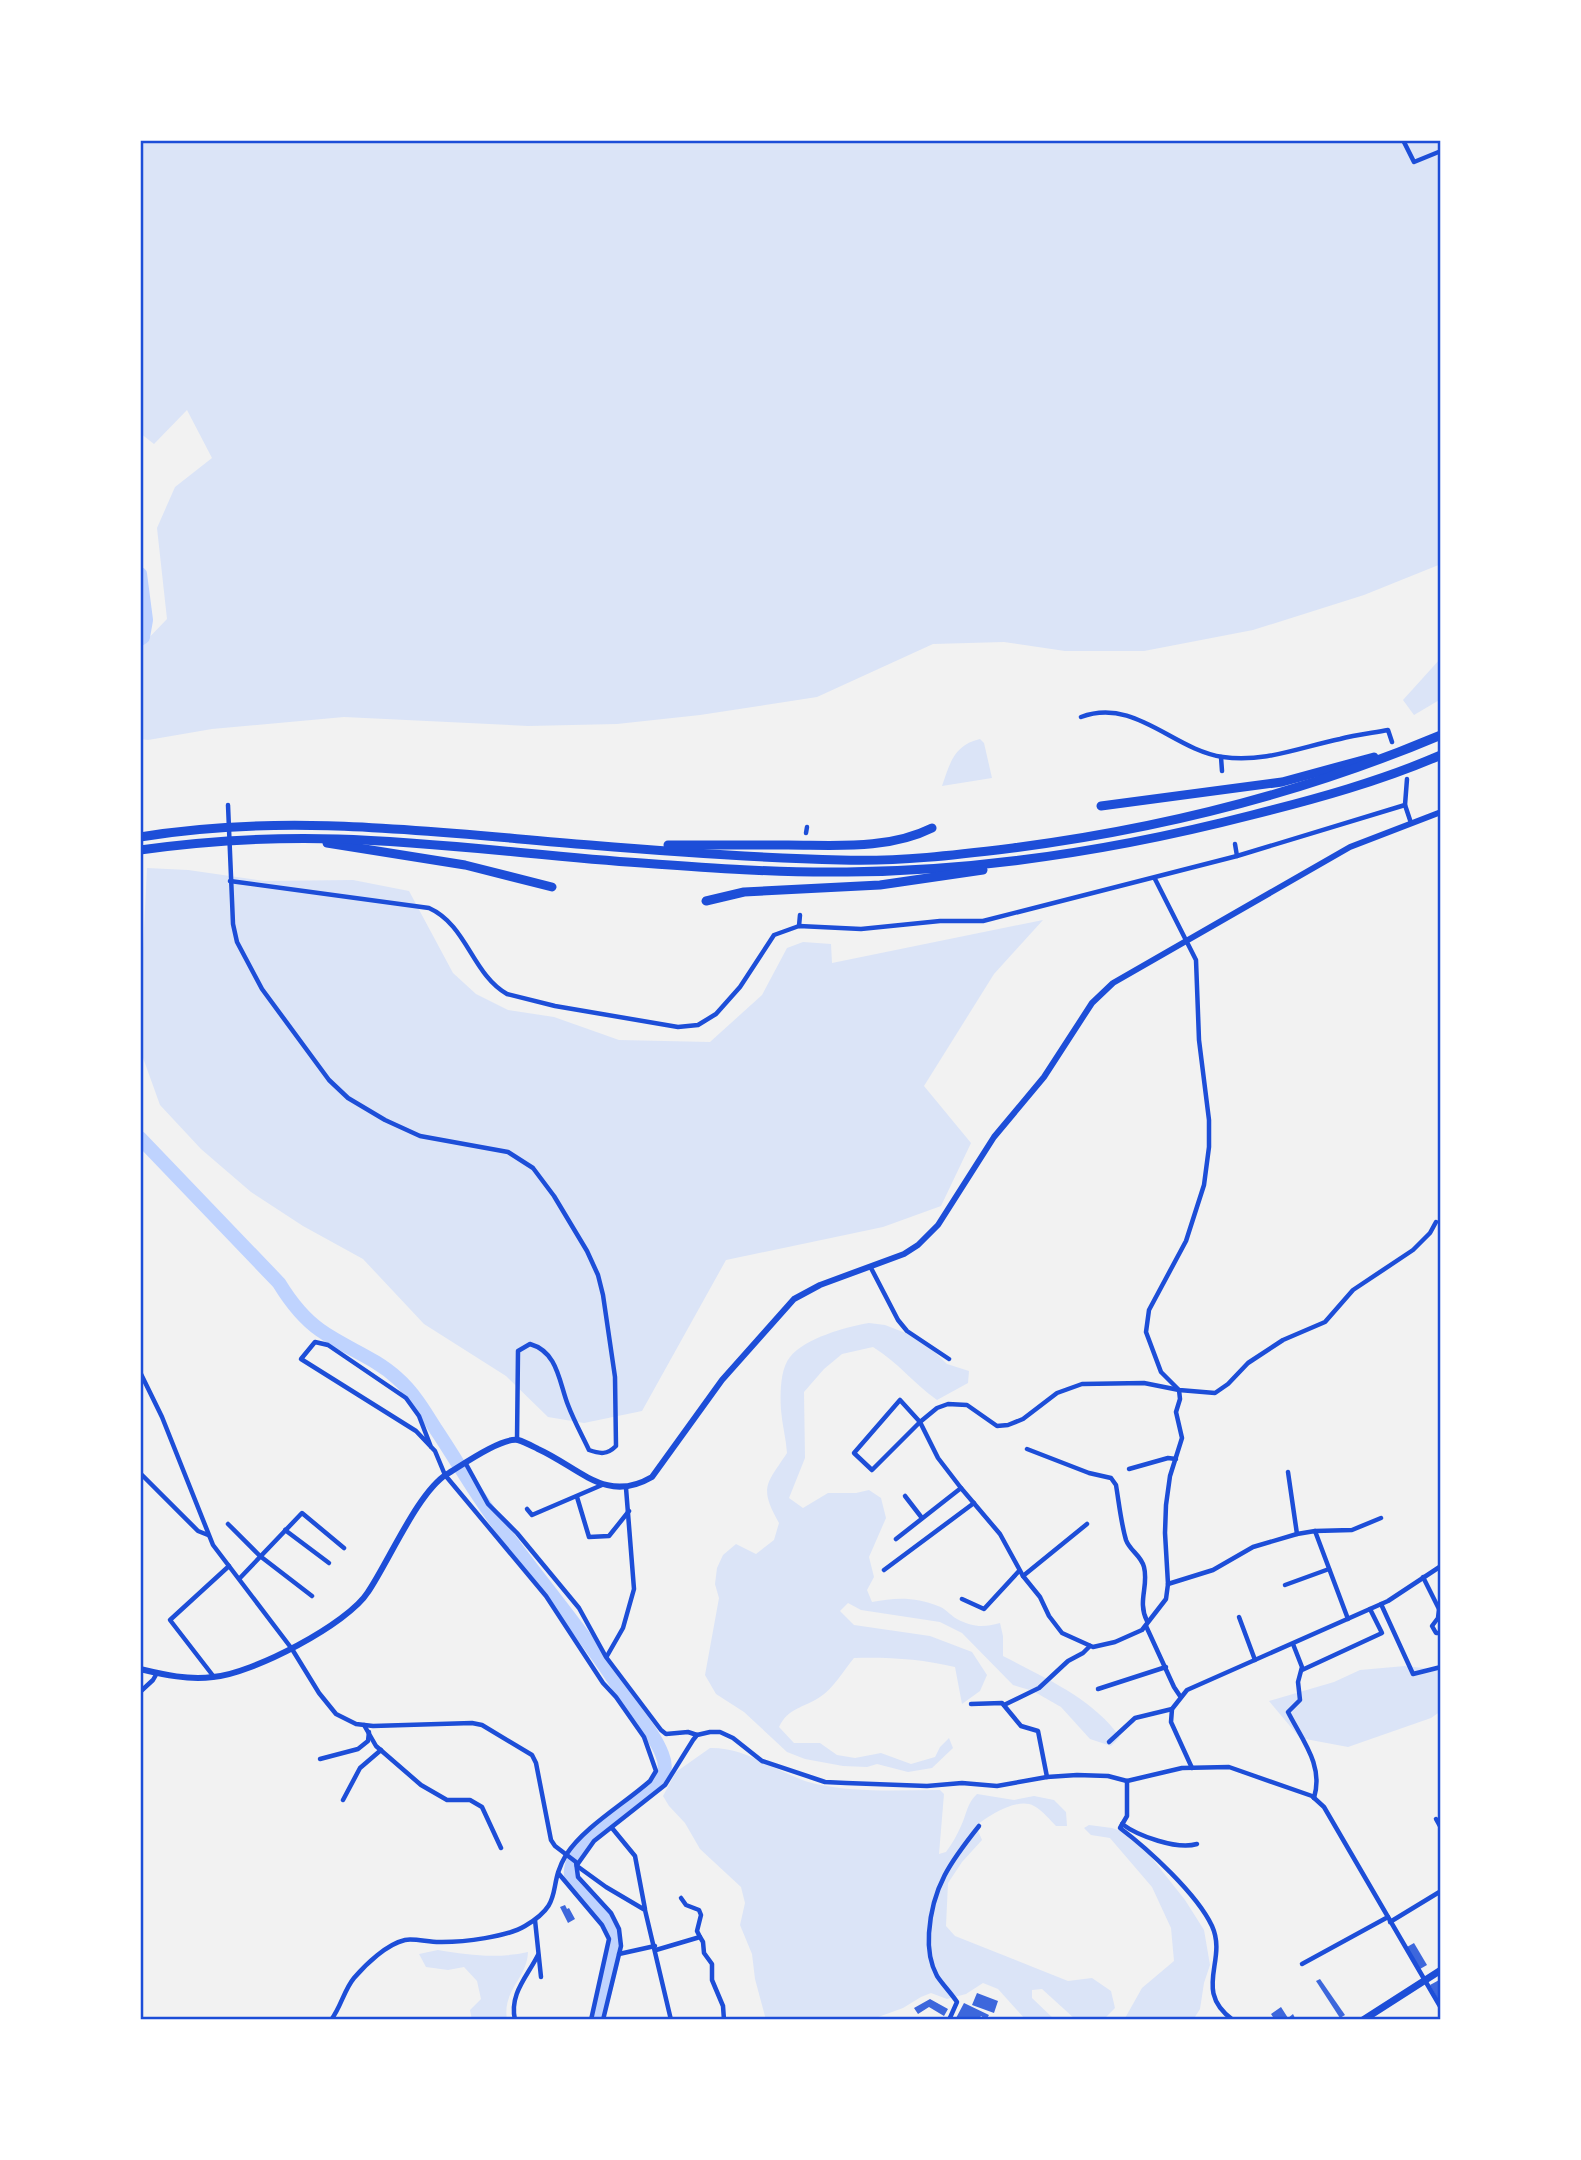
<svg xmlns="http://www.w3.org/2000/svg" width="1581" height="2160" font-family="Inter,sans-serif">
  <rect width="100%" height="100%" fill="#f2f2f2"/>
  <g fill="#dbe4f7">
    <polygon points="140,140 1441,140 1441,564 1364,595 1253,630 1144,651 1065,651 1004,642 933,644 817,697 700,715 617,724 528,726 344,717 212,729 148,740 140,739 140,647 167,619 157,528 175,487 212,458 187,410 154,444 140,433"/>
    <polygon points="1441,658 1441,699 1414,715 1403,700"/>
    <path d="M980,739l4,4 8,35 -50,8c8,-23 12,-41 38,-47z"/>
    <polygon points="147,868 188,870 264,881 353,880 409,891 453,973 476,994 508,1010 554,1017 619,1040 710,1042 762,995 787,948 803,942 831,944 832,963 1043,920 994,974 924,1086 971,1143 941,1206 883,1227 726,1260 642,1411 584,1423 548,1417 506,1376 424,1324 363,1259 303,1226 251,1192 201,1149 160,1105 142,1055 141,990"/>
    <path d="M869,1323l16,2 36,14 26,25 22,7 -1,12 -31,17c-24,-17 -38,-37 -64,-53l-31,7 -18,15 -20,23 1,66 -16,40 14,10 25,-15h28l13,-3 12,8 5,20 -17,39 5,20 -7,13 5,12c24,-5 44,-5 66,4 7,2 12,9 19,13 15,8 26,9 43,4l3,13v20c42,22 89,42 117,81l-9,9 -21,-7 -29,-32 -28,-16 -20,-6 -51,-52 -22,-11 -79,-12 -13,-7 -8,8 14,14 76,11 42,16 15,23 -7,16 -18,13 -7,-37c-34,-8 -66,-10 -101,-9 -10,12 -21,31 -34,39 -17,11 -32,11 -41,30l15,16h26l17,12 18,3 26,-5 30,11 24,-7 5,-10 9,-9 4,10 -21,20 -24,4 -31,-8 -10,3 -24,-1 -38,-7 -18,-7 -43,-40 -28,-18 -11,-19 14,-77 -4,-14 2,-16 6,-13 13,-11 20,10 18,-14 5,-17c-20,-36 -13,-38 8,-70 -1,-15 -5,-29 -6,-43 -1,-15 -1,-41 9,-53 15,-19 56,-30 79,-34z"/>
    <polygon points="1405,1666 1441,1670 1441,1711 1431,1718 1348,1747 1300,1738 1269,1701 1334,1682 1360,1670"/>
    <path d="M710,1748c39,-1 70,28 106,36 41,9 83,6 124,6l4,4 -5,60 7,-2c6,-8 11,-17 15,-26 6,-13 6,-23 16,-32l37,6 20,-4 20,4 12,12 1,14h-11c-6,-6 -14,-16 -22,-20 -16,-9 -45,9 -58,20l6,14 -20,22 -14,21 -2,43 9,10 113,45 24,-3 19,13 4,17 -12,12 -28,-1 -33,-30 -10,1v8l23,22h-29l-28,-31 -15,-6 -17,11 -19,5 -16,-6 -10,4 -18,11 -33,12h-104l-11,-41 -3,-25 -12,-29 5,-22 -4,-16 -41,-38 -15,-26 -16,-17 -6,-10 13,-24z"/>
    <polygon points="1089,1825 1112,1828 1129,1834 1147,1852 1185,1900 1204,1930 1210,1965 1204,1983 1200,2009 1193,2020 1124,2020 1142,1988 1174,1961 1171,1928 1152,1887 1110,1838 1091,1835 1084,1828"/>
    <path d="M438,1950c31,5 59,9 90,2 -1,27 -26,38 -21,68h-35l-2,-10 11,-11 -4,-18 -13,-14 -16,3 -22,-3 -7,-13z"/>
  </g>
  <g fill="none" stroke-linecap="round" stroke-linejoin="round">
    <g stroke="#bfd3fe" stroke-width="14">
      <polyline points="140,574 146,620 143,637 140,639"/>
      <path d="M140,1138l139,145c11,18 24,35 41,47 25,18 54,27 77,48 16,14 27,32 38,50 21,31 39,64 61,93 42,58 88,111 126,171 13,21 31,39 40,62 5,12 3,20 -4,30l-70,55c-47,54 16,52 26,97 3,18 -12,64 -17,84"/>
    </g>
  </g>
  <g fill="#3d67dc">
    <polygon points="565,1905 567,1909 569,1908 575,1919 568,1923 560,1907"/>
    <polygon points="1414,1943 1427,1965 1420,1969 1407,1947"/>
    <polygon points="1320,1979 1345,2015 1340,2018 1316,1981"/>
    <polygon points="1441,1979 1441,2005 1430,1985"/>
    <polygon points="977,1993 998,2001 994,2013 972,2005"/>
    <polygon points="930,1999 948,2009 944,2016 929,2007 918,2014 914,2008"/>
    <polygon points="964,2003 989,2015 986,2020 981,2016 979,2020 955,2020"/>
    <polygon points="1281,2007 1288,2018 1293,2014 1296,2020 1275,2020 1271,2014"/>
  </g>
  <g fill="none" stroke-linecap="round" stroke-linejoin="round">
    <g stroke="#1d4ed8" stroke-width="4.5">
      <polyline points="1403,140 1414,162 1441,151"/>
      <path d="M1081,717c54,-20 92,33 142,40 41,6 78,-10 117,-18 15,-4 32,-6 48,-9l4,12"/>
      <polyline points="1221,757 1222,771"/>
      <polyline points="1407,779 1405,805 1411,823"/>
      <path d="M228,805l5,119 4,18 25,47 67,91 19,18 37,22 35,16 88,16 25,16 21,28 33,55 11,24 5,20 12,82 1,69c-9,9 -16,8 -27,4 -7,-15 -15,-29 -21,-45 -9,-23 -10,-53 -38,-61l-12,7 -1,89"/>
      <polyline points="806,833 807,827"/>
      <polyline points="1235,844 1237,856"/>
      <path d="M230,881l199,27c38,17 43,66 78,86l48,12 123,21 20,-2 18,-11 24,-27 34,-52 25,-9 62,3 79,-8h43l254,-65 168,-51"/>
      <polyline points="799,926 800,915"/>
      <polyline points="871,1268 898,1320 907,1331 949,1359"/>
      <polyline points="140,1372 162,1417 213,1545 292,1649 319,1693 336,1714 356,1724 373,1726 472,1723 482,1725 532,1755 536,1763 551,1840 555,1846 576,1862 578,1877 611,1913 619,1929 621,1946 603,2020"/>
      <polygon points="900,1400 920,1422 872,1470 854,1453"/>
      <polyline points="431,1447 419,1416 406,1398 328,1345 315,1342 301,1359 416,1431 435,1451 445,1475"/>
      <path d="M1027,1449l62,24 22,5 5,7c3,18 5,38 10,55 4,11 15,15 18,27 5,19 -7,34 3,54"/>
      <polyline points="466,1464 488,1504 517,1533 579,1608 606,1657 661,1730 666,1734 688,1732 697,1735"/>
      <polyline points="1129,1469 1168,1458 1176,1459"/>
      <polyline points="1288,1472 1297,1534"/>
      <polyline points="140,1473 198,1531 208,1535"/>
      <polyline points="961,1488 938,1458 920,1422 937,1408 948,1404 967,1405 997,1426 1008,1425 1023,1419 1057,1393 1082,1384 1144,1383 1179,1390 1215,1393 1228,1384 1248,1363 1283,1340 1325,1322 1353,1290 1413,1250 1430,1233 1436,1222"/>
      <polyline points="905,1496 922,1518"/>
      <polyline points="577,1497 589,1537 609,1536 629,1511"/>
      <polyline points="527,1509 532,1515 602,1485"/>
      <polyline points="228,1524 260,1556 312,1596"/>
      <polyline points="285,1530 329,1563"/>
      <polyline points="1315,1531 1352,1530 1381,1518"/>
      <polyline points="896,1539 961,1488 1000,1534 1023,1576 1040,1597 1049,1616 1062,1633 1093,1647 1115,1642 1142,1630 1166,1599 1168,1584 1165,1533 1166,1505 1170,1476 1182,1438 1176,1412 1180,1399 1179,1390 1161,1372 1146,1332 1149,1310 1186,1241 1204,1185 1209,1147 1209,1120 1199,1040 1196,960 1155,879"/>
      <polyline points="884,1570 974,1503"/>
      <polyline points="1023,1576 1087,1524"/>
      <polyline points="1423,1577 1441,1613"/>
      <polyline points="240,1578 302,1513 344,1548"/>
      <polyline points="1168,1584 1213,1570 1253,1547 1297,1534 1315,1531 1348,1619"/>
      <polyline points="1285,1585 1329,1569"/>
      <polyline points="962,1599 984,1609 1019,1571"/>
      <polyline points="1381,1604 1413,1674 1441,1667"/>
      <polyline points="1439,1609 1438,1618 1432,1626 1436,1633 1441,1633"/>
      <polyline points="1239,1617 1255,1660"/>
      <polyline points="1146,1626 1174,1687 1180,1696"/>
      <path d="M1293,1644l9,23 -4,15 2,18 -12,12c14,28 36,53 26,86"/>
      <polyline points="607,1656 623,1628 634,1589 626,1488"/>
      <polyline points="1302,1670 1382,1633 1370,1609"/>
      <polyline points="214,1677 170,1620 229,1566"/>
      <polyline points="1098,1689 1166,1667"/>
      <polyline points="140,1692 153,1680 157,1673"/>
      <polyline points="971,1704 1002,1703 1021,1726 1038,1731 1047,1777"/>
      <polyline points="1004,1705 1039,1688 1068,1661 1083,1653 1090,1646"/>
      <polyline points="364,1725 376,1746 421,1785 447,1800 470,1800 482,1807 501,1848"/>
      <polyline points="1109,1742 1135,1718 1172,1709"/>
      <polyline points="320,1759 358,1749 368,1741 369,1732"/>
      <polyline points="1192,1768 1171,1722 1172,1709 1187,1690 1388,1601 1441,1566"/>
      <path d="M1127,1781v35l-7,12c28,21 77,66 92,98 16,35 -20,64 21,94"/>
      <polyline points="343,1800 360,1768 381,1750"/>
      <polyline points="1436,1819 1441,1828"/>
      <path d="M1122,1824c16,12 55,26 75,20"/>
      <polyline points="612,1828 635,1856 645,1909"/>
      <polyline points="577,1865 594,1841 665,1785 693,1740 697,1735 710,1732 720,1732 733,1738 762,1761 825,1782 846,1783 927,1786 962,1783 997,1786 1047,1777 1077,1775 1108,1776 1127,1781 1182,1768 1229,1767 1312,1796 1324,1807 1441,2008"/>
      <polyline points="577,1866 606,1887 645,1910 671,2020"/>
      <polyline points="559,1874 602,1925 609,1939 591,2020"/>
      <polyline points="681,1898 686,1905 699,1910 701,1915 697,1931 700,1937"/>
      <polyline points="535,1920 541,1977"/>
      <polyline points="1390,1922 1441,1891"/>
      <polyline points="656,1950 700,1937 703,1942 704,1953 712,1964 712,1980 723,2006 724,2020"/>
      <polyline points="619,1954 655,1946"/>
      <polyline points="1302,1964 1388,1917"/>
      <path d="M331,2020c10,-13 13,-30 23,-42 12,-14 33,-34 51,-38 10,-2 26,3 37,2 22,0 65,-5 83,-16 41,-24 21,-38 41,-71 18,-28 58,-51 84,-74l6,-10 -12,-34 -28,-40 -13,-14 -57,-87 -101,-121"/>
      <path d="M515,2020c-6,-26 12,-43 23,-65"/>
      <path d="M949,2020l8,-18c-6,-9 -14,-17 -20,-26 -7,-13 -9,-28 -8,-43 3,-46 22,-72 50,-107"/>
    </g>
    <path stroke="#1d4ed8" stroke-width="6" d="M140,1669c25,6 48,11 73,8 39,-3 135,-53 155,-85 21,-31 50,-100 79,-118 15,-9 55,-37 71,-34 7,2 14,6 20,9 42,19 68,55 114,28l70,-97 72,-81 26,-14 84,-31 14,-9 20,-20 56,-88 50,-60 48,-74 21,-20 237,-136 91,-35"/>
    <polyline stroke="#1d4ed8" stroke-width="7" points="1363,2020 1441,1970"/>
    <g stroke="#1d4ed8" stroke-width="9">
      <polyline points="1101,806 1282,782 1374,757"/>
      <path d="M140,837c149,-25 300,-4 450,8 83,7 167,13 251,15 57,2 115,-5 172,-12 147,-19 291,-55 428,-113"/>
      <polyline points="327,843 465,865 552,887"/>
      <path d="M668,845c40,0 80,0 120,0 47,0 100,5 144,-17"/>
      <path d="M140,850c65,-9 132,-13 198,-11 102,3 202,17 304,24 68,5 136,10 205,9 136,-1 273,-23 405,-57 64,-16 129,-34 189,-60"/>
      <polyline points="706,901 744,892 880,885 983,870"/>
    </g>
  </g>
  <rect width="1581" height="2160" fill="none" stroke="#ffffff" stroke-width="284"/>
  <rect x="142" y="142" width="1297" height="1876" fill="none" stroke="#1d4ed8" stroke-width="2.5"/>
</svg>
